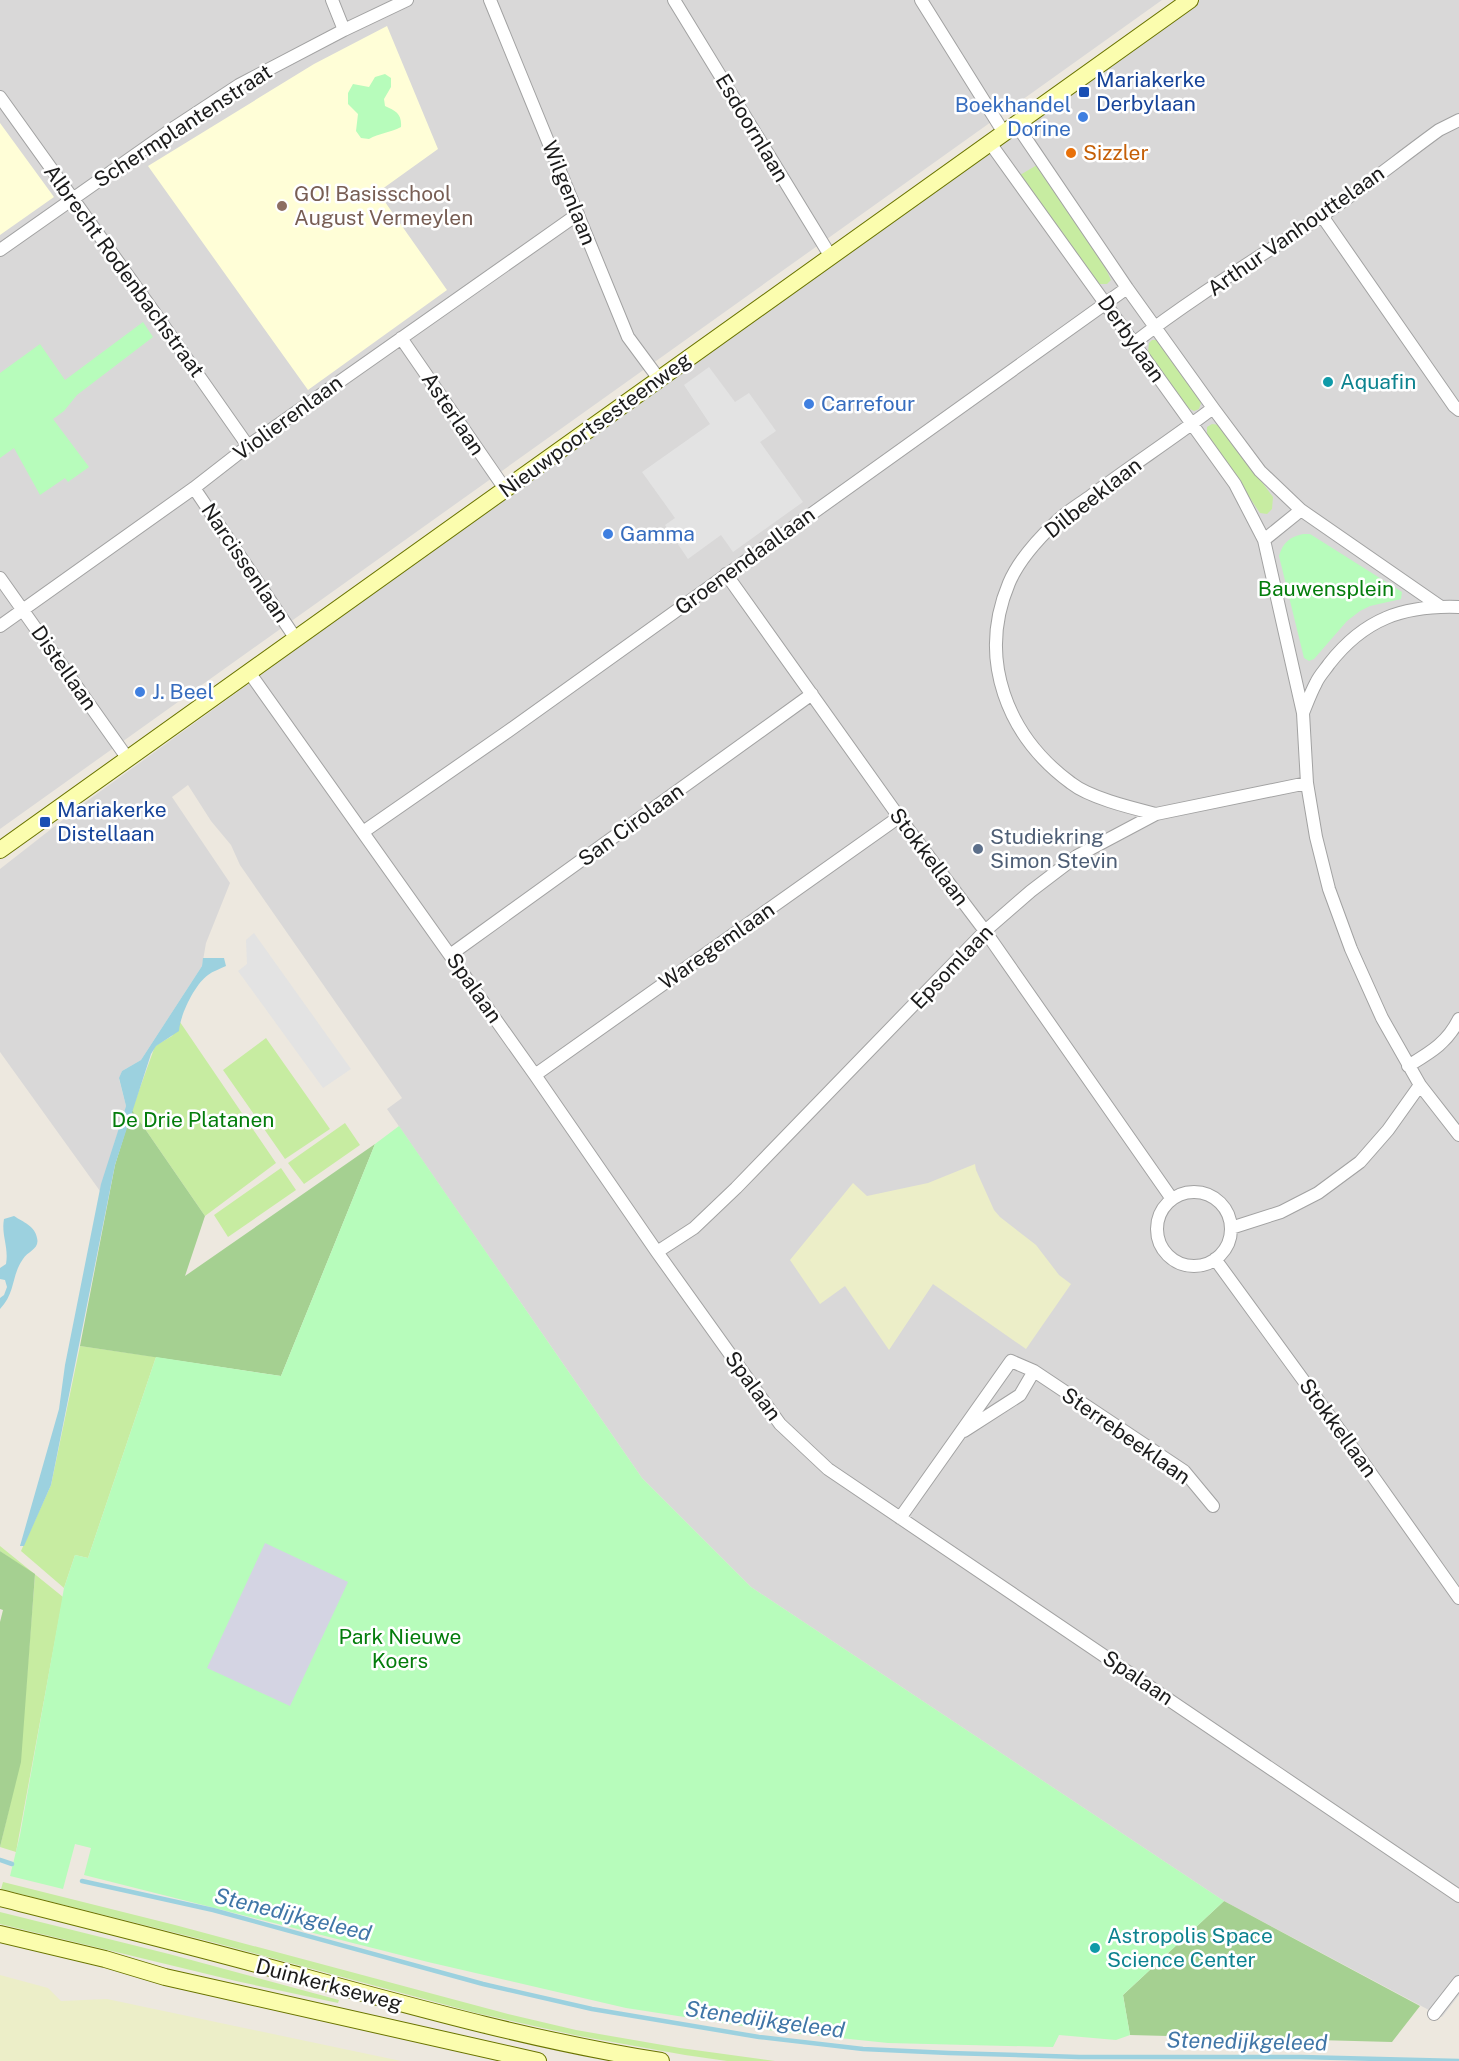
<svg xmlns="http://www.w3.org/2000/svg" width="1459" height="2061" font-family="'Public Sans',sans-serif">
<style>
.residential{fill:#d9d8d8}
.education{fill:#fffed7}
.farmland{fill:#eceec8}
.grass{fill:#c7eca1}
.forest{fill:#a5d091}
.park{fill:#b7fcbb}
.parking{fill:#e3e3e3}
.plaza{fill:#d4d4e3}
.water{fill:#9cd1df}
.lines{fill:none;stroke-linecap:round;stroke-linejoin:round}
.stream{stroke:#9cd1df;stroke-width:4.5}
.street-casing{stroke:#a2a2a2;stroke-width:14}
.secondary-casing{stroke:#6a7400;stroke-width:18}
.street{stroke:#fff;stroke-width:12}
.secondary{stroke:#fbfdae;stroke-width:16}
.transit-dot{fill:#1a4fb4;stroke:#fff;stroke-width:2}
.shop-dot{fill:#3f7fe0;stroke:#fff;stroke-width:2}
.food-dot{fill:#e8710a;stroke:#fff;stroke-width:2}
.education-dot{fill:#8d6e63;stroke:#fff;stroke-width:2}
.culture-dot{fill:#0f9aa8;stroke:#fff;stroke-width:2}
.service-dot{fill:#5c6f8a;stroke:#fff;stroke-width:2}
.labels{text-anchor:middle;stroke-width:5;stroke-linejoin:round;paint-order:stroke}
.transit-label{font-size:21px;fill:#164399;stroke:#fff;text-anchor:start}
.shop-label{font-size:21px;fill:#366cbe;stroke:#fff;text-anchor:start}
.street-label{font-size:21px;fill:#1b1b1b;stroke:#fff}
.food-label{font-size:21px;fill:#c56008;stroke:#fff;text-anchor:start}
.education-label{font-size:21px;fill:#785e54;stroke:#fff;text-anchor:start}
.culture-label{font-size:21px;fill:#0d838f;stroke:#fff;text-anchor:start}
.park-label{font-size:21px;fill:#047d0c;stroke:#fff}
.service-label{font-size:21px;fill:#4e5e75;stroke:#fff;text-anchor:start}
.water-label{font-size:22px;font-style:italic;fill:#4076a7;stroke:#fff}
</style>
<rect width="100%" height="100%" fill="#ede8df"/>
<path class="residential" d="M 0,0 L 1162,0 L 0,829 Z
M 1198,0 L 1459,0 L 1459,1995 L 1442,2017 L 1224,1901 L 751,1587 L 642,1478 L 387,1109 L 402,1098 L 240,865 L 231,845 L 211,821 L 188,785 L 172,797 L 230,883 L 206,943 L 202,966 L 141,1060 L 122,1071 L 119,1079 L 126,1106 L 100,1191 L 0,1052 L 0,869 L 87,801 L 856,244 Z"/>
<path class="education" d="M 387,26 L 438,149 L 378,192 L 447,290 L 308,390 L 148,166 L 314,64 Z
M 0,123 L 54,197 L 0,235 Z"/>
<path class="farmland" d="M 975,1164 L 976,1170 L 994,1210 L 1000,1217 L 1036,1245 L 1059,1275 L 1071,1284 L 1026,1349 L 933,1284 L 889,1350 L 845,1286 L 820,1304 L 790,1260 L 853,1183 L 867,1196 L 928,1183 Z
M 0,1975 L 48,1988 L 61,2001 L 107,1999 L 401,2061 L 0,2061 Z"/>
<path class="grass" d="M 1037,165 L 1097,250 L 1111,280 L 1107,284 L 1099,284 L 1020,175 Z
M 1152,340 L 1159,340 L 1202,400 L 1199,409 L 1194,411 L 1188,408 L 1148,352 L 1149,343 Z
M 1212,424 L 1220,425 L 1273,497 L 1272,509 L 1267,514 L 1260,513 L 1207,435 L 1207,427 Z
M 180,1022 L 276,1163 L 205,1216 L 132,1110 L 155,1046 L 172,1036 Z
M 266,1038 L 330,1129 L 285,1159 L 223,1070 Z
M 345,1123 L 360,1145 L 304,1184 L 288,1163 Z
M 281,1168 L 296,1190 L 228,1237 L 214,1215 Z
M 80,1346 L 156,1357 L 88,1558 L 75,1555 L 64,1588 L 21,1551 L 51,1485 Z
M 0,1546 L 63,1597 L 16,1852 L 0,1847 L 20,1762 L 35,1575 L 0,1551 Z
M 3,1882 L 175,1925 L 508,2014 L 576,2030 L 680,2048 L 775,2061 L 727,2061 L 685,2055 L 579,2036 L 476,2013 L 212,1942 L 1,1889 Z
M 0,1912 L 169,1954 L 339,2000 L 338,2003 L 236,1981 L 0,1924 Z"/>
<path class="forest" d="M 132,1110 L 205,1216 L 185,1276 L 375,1144 L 281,1376 L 80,1346 L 115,1165 Z
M 0,1551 L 35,1574 L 21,1762 L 0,1847 L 0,1622 L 3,1610 L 0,1609 Z
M 1224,1901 L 1420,2006 L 1392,2042 L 1130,2035 L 1123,1995 Z"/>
<path class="park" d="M 385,74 L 391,78 L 391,87 L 384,99 L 385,106 C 396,111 402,114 401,127 C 390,133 379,133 369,139 L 361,138 L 356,131 L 358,114 L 348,104 L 348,93 L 353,84 L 369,87 L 375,77 Z
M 143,322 L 153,337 L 77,395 L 64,411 L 53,419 L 89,467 L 68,482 L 65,478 L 40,495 L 14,448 L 0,458 L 0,373 L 40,344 L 65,380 Z
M 1303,534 L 1310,534 L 1402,592 L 1401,599 L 1370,606 L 1360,611 L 1347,621 L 1314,659 L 1309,661 L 1304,658 L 1279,556 C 1283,542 1290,537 1303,534 Z
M 399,1126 L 642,1478 L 751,1587 L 1224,1901 L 1123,1995 L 1130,2035 L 1116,2040 L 1059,2035 L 1053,2047 L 888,2043 L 782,2032 L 626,2008 L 428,1962 L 84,1875 L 91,1848 L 75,1844 L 63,1889 L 10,1876 L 20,1835 L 64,1588 L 75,1555 L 88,1558 L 156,1357 L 281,1376 L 375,1144 Z"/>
<path class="parking" d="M 709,367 L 735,402 L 749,393 L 776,431 L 760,442 L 803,502 L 733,552 L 721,535 L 688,559 L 665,525 L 675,518 L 642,472 L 710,424 L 684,385 Z
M 254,933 L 351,1069 L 323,1088 L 238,971 L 247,964 L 246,940 Z"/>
<path class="plaza" d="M 265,1543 L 348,1582 L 290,1706 L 207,1668 Z"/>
<path class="water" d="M 203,958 L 224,958 L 226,966 C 220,969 213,971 208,975 C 195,984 180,1015 179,1031 L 156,1046 L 151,1054 L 115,1165 L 51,1485 L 24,1546 L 20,1546 L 59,1409 L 65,1365 L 101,1184 L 126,1106 L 119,1078 L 122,1071 L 141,1060 L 202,966 Z
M 14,1216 C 23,1222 35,1226 37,1238 C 40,1249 28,1251 23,1259 C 11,1276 16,1292 0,1309 L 0,1298 L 4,1295 L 7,1287 L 5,1280 L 0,1279 L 0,1268 L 6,1264 C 9,1247 1,1235 4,1219 Z"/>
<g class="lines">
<path class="stream" d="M 0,1860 L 12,1864
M 82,1881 L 213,1910 L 483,1984 L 592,2009 L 759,2037 L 863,2049 L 949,2053 L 1079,2057 L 1301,2057 L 1459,2061"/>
<defs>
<path id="street" d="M 332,0 L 344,30
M 490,0 L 628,337 L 659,379
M 674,0 L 831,257
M 921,0 L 1004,133
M 0,97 L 159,319 L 248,446
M 1016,124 L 1127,288 L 1213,408 L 1260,471 L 1301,510
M 990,143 L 1235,484 L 1264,540
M 1322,216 L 1454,406 L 1459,410
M 0,250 L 175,127 L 239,85 L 344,30 L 407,0
M 401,338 L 505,489
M 1134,343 C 1193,297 1258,258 1320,217 C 1361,190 1399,159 1439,130 L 1459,120
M 194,488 L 296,639
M 726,574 L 899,817 L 985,931 L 1172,1199
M 0,578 L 128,759
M 1441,607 L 1301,510 L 1264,540 L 1303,713 L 1307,783 L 1316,837 L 1329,889 L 1351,949 L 1382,1018 L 1420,1085 L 1459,1135
M 0,626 L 194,488 L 248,446 L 578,214
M 249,672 L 535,1075 L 657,1252 L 780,1424 L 828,1469 L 1459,1896
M 1303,713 C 1307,703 1311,692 1316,683 C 1319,676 1325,670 1329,664 C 1364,619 1403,605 1459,607
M 1156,814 C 1132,808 1090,798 1071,783 C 1007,736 977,659 1009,583 C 1018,562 1038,539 1056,522 C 1066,512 1080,504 1092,495 C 1132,465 1174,438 1213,408
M 363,832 L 507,732 L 1127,288
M 450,955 L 812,694
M 1408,1066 C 1431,1052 1447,1043 1459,1019
M 535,1075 L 899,817
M1157 1229a37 37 0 1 1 74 0a37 37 0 1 1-74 0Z
M 1231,1228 L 1281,1212 L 1318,1193 L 1360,1162 L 1388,1130 L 1420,1085
M 657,1252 L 694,1228 L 736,1188 L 985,931 L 1031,891 L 1077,856 L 1156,814 L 1307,783
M 1215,1259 L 1360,1458 L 1459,1598
M 964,1431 L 1020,1395 L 1034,1371
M 900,1518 L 1011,1361 L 1034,1371 L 1184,1471 L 1213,1506
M 1434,2014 L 1459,1982"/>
<path id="secondary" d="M 0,850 L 1190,0
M 0,1898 C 95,1922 191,1946 286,1972 C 410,2006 534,2041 661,2061
M 0,1934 L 105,1959 L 165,1977 L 538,2061"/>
</defs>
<use href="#street" class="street-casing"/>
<use href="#secondary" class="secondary-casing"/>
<use href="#street" class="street"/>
<use href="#secondary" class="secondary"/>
</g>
<g class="transit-dot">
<rect x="1078" y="86" width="12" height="12" rx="3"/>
<rect x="39" y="816" width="12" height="12" rx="3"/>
</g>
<g class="shop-dot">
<circle cx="1083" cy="117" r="6"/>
<circle cx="809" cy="404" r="6"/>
<circle cx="608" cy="534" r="6"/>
<circle cx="140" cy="692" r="6"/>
</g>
<circle class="food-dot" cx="1071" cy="153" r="6"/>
<circle class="education-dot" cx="282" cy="206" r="6"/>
<g class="culture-dot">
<circle cx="1328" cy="382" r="6"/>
<circle cx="1095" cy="1948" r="6"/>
</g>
<circle class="service-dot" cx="978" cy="849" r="6"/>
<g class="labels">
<g class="transit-label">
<text x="1096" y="87">Mariakerke<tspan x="1096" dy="24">Derbylaan</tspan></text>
<text x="57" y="817">Mariakerke<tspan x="57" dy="24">Distellaan</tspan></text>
</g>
<g class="shop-label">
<text x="1071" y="112" text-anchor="end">Boekhandel<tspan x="1071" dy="24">Dorine</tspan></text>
<text x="821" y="411">Carrefour</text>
<text x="620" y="541">Gamma</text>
<text x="152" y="699">J. Beel</text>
</g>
<g class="street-label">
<text transform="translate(183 126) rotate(-33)" y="7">Schermplantenstraat</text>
<text transform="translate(752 128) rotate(59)" y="7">Esdoornlaan</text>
<text transform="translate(569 193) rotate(68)" y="7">Wilgenlaan</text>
<text transform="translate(1296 231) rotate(-35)" y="7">Arthur Vanhouttelaan</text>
<text transform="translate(124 271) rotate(54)" y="7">Albrecht Rodenbachstraat</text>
<text transform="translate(1131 339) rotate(55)" y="7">Derbylaan</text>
<text transform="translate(453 414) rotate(56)" y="7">Asterlaan</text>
<text transform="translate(288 418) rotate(-36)" y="7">Violierenlaan</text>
<text transform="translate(595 425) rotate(-36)" y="7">Nieuwpoortsesteenweg</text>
<text transform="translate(1093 498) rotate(-38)" y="7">Dilbeeklaan</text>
<text transform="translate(745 561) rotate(-36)" y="7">Groenendaallaan</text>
<text transform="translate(245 563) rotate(56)" y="7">Narcissenlaan</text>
<text transform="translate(64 668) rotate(55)" y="7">Distellaan</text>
<text transform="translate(631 825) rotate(-36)" y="7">San Cirolaan</text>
<text transform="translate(929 857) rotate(53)" y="7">Stokkellaan</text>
<text transform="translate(717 946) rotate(-35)" y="7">Waregemlaan</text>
<text transform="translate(952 967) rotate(-46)" y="7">Epsomlaan</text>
<text transform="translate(474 988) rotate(55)" y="7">Spalaan</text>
<text transform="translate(753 1386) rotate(54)" y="7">Spalaan</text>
<text transform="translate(1338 1428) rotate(54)" y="7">Stokkellaan</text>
<text transform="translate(1126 1436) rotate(35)" y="7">Sterrebeeklaan</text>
<text transform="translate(1138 1678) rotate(34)" y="7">Spalaan</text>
<text transform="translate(329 1985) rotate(15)" y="7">Duinkerkseweg</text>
</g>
<g class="food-label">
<text x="1083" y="160">Sizzler</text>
</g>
<g class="education-label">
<text x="294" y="201">GO! Basisschool<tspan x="294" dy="24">August Vermeylen</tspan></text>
</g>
<g class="culture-label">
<text x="1340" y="389">Aquafin</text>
<text x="1107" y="1943">Astropolis Space<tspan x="1107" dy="24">Science Center</tspan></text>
</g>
<g class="park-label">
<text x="1326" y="596">Bauwensplein</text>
<text x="193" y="1127">De Drie Platanen</text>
<text x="400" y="1644">Park Nieuwe<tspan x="400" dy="24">Koers</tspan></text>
</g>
<g class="service-label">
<text x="990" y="844">Studiekring<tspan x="990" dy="24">Simon Stevin</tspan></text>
</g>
<g class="water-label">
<text transform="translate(293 1914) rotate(14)" y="8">Stenedijkgeleed</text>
<text transform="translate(765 2019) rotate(8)" y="8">Stenedijkgeleed</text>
<text transform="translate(1247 2041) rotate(1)" y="8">Stenedijkgeleed</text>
</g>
</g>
</svg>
